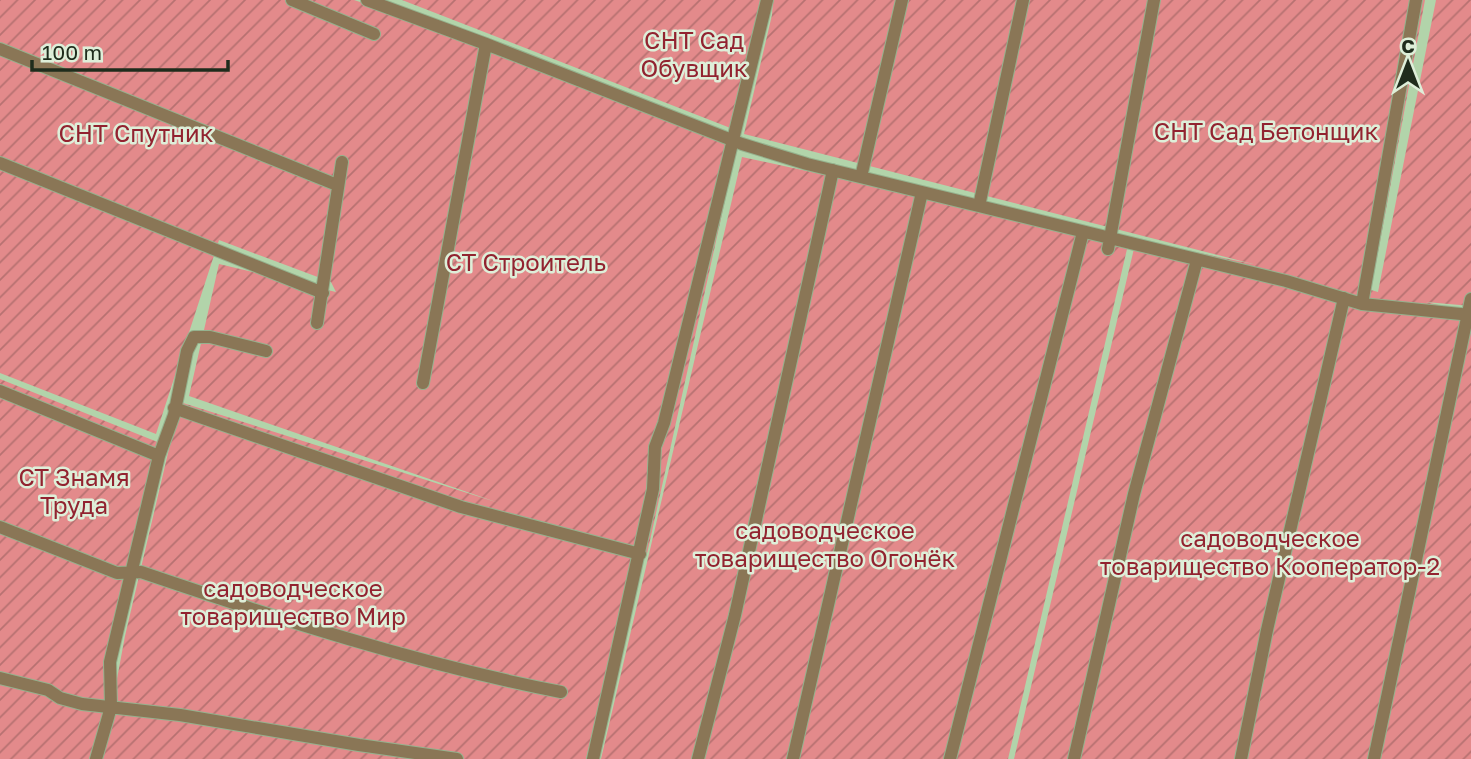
<svg xmlns="http://www.w3.org/2000/svg" width="1471" height="759" font-family="'Golos Text',sans-serif">
<style>
.garden{fill:url(#garden-furrows)}
.lines{fill:none;stroke-linecap:round;stroke-linejoin:round}
.minor-casing{stroke:#95b28e;stroke-width:14}
.minor{stroke:#8a7656;stroke-width:12}
.labels{text-anchor:middle;stroke-width:5;stroke-linejoin:round;paint-order:stroke}
.park-label{font-size:24px;fill:#922330;stroke:#deefd9}
</style>
<defs>
<pattern id="garden-furrows" width="10" height="10" patternUnits="userSpaceOnUse" patternTransform="scale(1.75)"><rect width="10" height="10" fill="#e38a8b"/><path d="M-1 1l2-2M0 10L10 0M9 11l2-2" fill="none" stroke="#b77171"/></pattern>
</defs>
<rect width="100%" height="100%" fill="#b2d4aa"/>
<path class="garden" d="M 0,0 L 354,0 L 391,12 L 737,146 L 647,554 L 636,551 L 586,759 L 102,759 L 125,636 L 180,402 L 499,503 L 189,396 L 219,264 L 336,292 L 331,282 L 219,240 L 156,434 L 0,373 Z
M 402,0 L 763,0 L 733,129 Z
M 773,0 L 1425,0 L 1371,290 L 1378,292 L 1436,0 L 1471,0 L 1471,306 L 1426,302 L 1471,313 L 1471,759 L 1014,759 L 1136,240 L 1253,264 L 744,134 L 772,15 Z
M 742,157 L 1073,229 L 1072,235 L 1127,249 L 1008,759 L 601,759 Z
M 0,379 L 160,443 L 106,710 L 0,674 Z
M 0,677 L 105,712 L 92,759 L 0,759 Z"/>
<g class="lines">
<defs>
<path id="minor" d="M 292,0 L 374,34
M 367,0 L 486,44 L 742,144 L 807,164 L 1286,281 L 1362,304 L 1471,315
M 0,49 L 337,185
M 0,163 L 323,293
M 861,177 L 902,0
M 979,206 L 1023,0
M 1108,249 L 1154,0
M 1362,304 L 1416,0
M 317,323 L 342,162
M 423,383 L 486,44
M 0,391 L 159,456
M 174,408 L 461,507 L 640,554
M 0,527 L 117,573 L 141,572 C 279,619 418,664 561,692
M 0,678 L 48,690 L 60,698 L 82,704 L 180,715 L 359,745 L 457,759
M 96,759 L 111,707 L 110,662 L 159,456 L 174,415 L 187,351 L 194,337 L 210,337 L 266,351
M 593,759 L 653,489 L 655,447 L 664,423 L 767,0
M 698,759 L 735,615 L 833,170
M 793,759 L 922,192
M 950,759 L 1083,232
M 1074,759 L 1134,494 L 1197,260
M 1241,759 L 1267,630 L 1344,298
M 1374,759 L 1471,299"/>
</defs>
<use href="#minor" class="minor-casing"/>
<use href="#minor" class="minor"/>
</g>
<g class="labels">
<g class="park-label">
<text x="694" y="49">СНТ Сад<tspan x="694" dy="28">Обувщик</tspan></text>
<text x="1266" y="140">СНТ Сад Бетонщик</text>
<text x="136" y="142">СНТ Спутник</text>
<text x="526" y="271">СТ Строитель</text>
<text x="74" y="486">СТ Знамя<tspan x="74" dy="28">Труда</tspan></text>
<text x="825" y="539">садоводческое<tspan x="825" dy="28">товарищество Огонёк</tspan></text>
<text x="1270" y="547">садоводческое<tspan x="1270" dy="28">товарищество Кооператор-2</tspan></text>
<text x="293" y="597">садоводческое<tspan x="293" dy="28">товарищество Мир</tspan></text>
</g>
</g>
<g transform="translate(1408 63)" stroke="#deefd9" stroke-width="5" paint-order="stroke">
<path d="M0-5L12 26L0 18L-12 26Z" fill="#1f2c1c"/>
<text y="-10" font-size="19" font-weight="bold" text-anchor="middle" fill="#1f2c1c">С</text>
</g>
<path d="M32 60v10h196v-10" fill="none" stroke="#1f2c1c" stroke-width="3.5"/>
<text x="42" y="60" font-size="21" fill="#1f2c1c" stroke="#deefd9" stroke-width="5" paint-order="stroke">100 m</text>
</svg>
